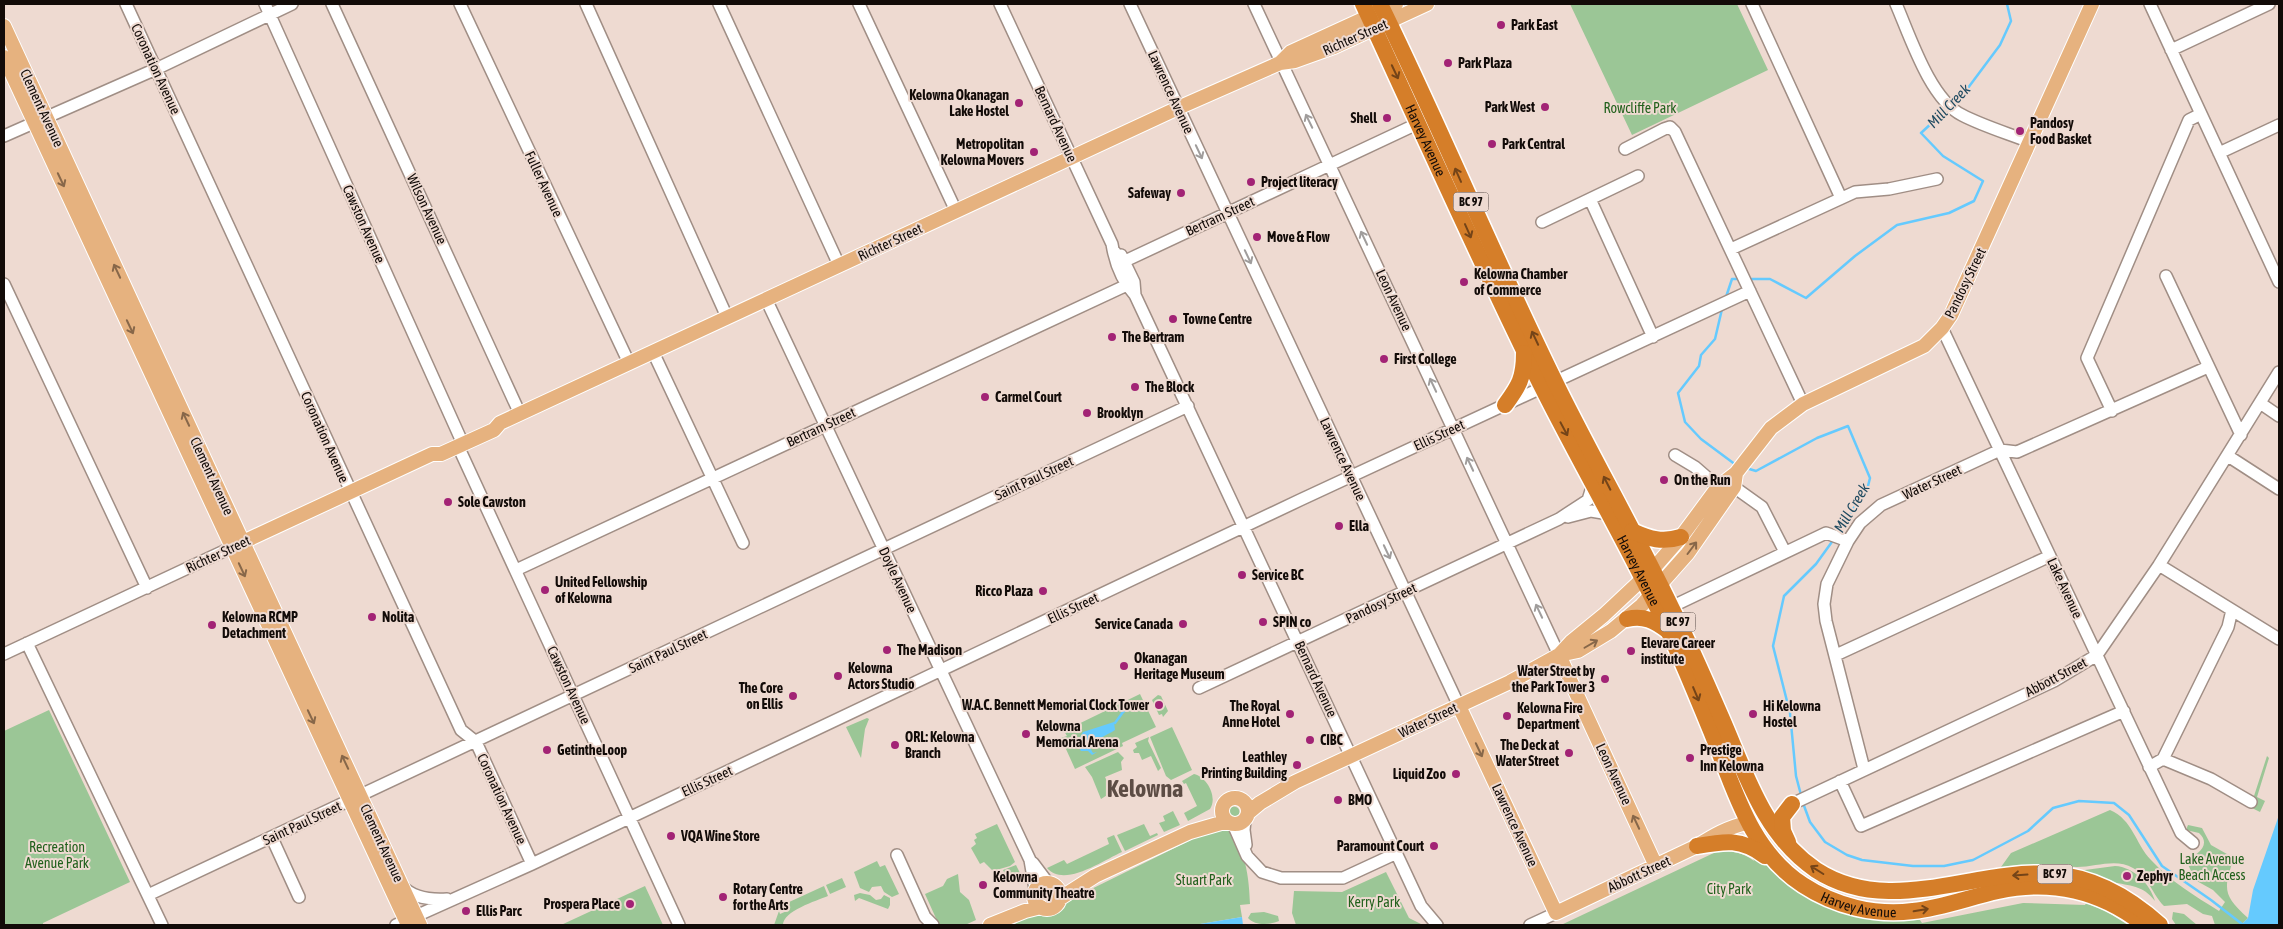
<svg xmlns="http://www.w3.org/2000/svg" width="2283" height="929" font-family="'Asap Condensed',sans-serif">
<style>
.green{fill:#9bc696}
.water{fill:#65cafe}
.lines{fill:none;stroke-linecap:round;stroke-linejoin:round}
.stream{stroke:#65cafe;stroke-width:2.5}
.minor-casing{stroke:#a08e85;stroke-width:14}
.major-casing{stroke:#fff;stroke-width:16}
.highway-casing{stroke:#fff;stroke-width:19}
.minor{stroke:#fff;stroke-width:11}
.major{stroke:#e6b27f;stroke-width:14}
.highway{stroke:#d57e29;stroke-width:16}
.oneway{stroke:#744418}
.oneway2{stroke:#a09d9c}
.oneway3{stroke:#876749}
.poi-dot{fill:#a22375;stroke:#eedad1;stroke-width:2}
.labels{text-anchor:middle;stroke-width:4;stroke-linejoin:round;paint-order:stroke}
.shield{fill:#eedad1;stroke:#544944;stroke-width:1}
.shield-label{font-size:12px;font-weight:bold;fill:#120b08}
.poi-label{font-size:14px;font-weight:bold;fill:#120b08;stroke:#eedad1;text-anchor:start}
.street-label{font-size:14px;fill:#120b08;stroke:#eedad1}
.park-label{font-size:14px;fill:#22611d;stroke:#eedad1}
.water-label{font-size:15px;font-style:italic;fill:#1f4a60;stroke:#eedad1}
.town-label{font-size:24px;font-weight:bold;fill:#5c4c44;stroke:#eedad1}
</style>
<rect width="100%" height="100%" fill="#eedad1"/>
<path class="green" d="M 1570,4 L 1737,4 L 1768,70 L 1632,135 Z
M 1140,694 L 1156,727 L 1122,743 L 1123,746 L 1075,769 L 1061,738 L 1067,736 L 1064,731 Z
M 1158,695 L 1161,696 L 1168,711 L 1163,717 L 1162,714 L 1159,715 L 1152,700 Z
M 49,710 L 130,882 L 43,923 L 43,925 L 4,925 L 4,731 Z
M 867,718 L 869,719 L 865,729 L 861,758 L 846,727 Z
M 1172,727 L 1192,770 L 1171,780 L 1166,776 L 1150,737 Z
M 1149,737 L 1148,741 L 1161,768 L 1158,771 L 1151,756 L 1142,760 L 1139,753 L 1134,753 L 1133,750 L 1137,747 L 1135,743 Z
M 1118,752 L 1124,758 L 1121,762 L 1122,770 L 1105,777 L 1112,792 L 1101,799 L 1092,777 L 1085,767 Z
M 2267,756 L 2269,758 L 2257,797 L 2265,801 L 2260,812 L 2248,806 L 2254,796 Z
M 1194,774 C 1207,777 1218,797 1210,809 L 1188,821 L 1184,813 L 1197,806 L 1186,783 L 1184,784 L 1182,781 Z
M1228.5 812a5.5 5.5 0 1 1 11 0a5.5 5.5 0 1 1-11 0Z
M 2110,810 C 2133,820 2135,843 2151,860 C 2170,881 2195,896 2219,911 L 2225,902 L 2213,890 L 2195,880 L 2186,860 C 2197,855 2212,845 2199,833 L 2186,830 L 2188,825 L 2202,828 L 2211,845 L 2234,858 C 2223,889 2223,896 2248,918 L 2241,925 L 2215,925 L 2212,916 L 2203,914 L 2187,904 L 2164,906 C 2152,894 2149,877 2133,868 C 2116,858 2096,867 2077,867 C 2051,866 2027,863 2001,867 L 2011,853 Z
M 1173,811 L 1180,825 L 1164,832 L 1159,823 L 1165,821 L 1163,816 Z
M 997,824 L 1015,862 L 1010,866 L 993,871 L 984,862 L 980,864 L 971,848 L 976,844 L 974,840 L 977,838 L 975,834 Z
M 1144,824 L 1150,836 L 1157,833 L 1158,835 L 1125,851 L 1117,835 Z
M 1227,828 C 1246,849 1249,877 1250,904 L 1240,905 L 1242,917 L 1194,925 L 1013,925 C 1020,921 1030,914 1038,913 C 1053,911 1055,917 1065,902 L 1201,835 Z
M 1114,835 L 1122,852 C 1102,861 1064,888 1047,868 L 1064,860 L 1067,864 L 1109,844 L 1107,838 Z
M 1718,851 C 1732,851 1743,852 1754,861 L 1753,859 L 1759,858 C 1775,872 1791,889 1810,899 C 1840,915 1887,920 1920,920 L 1922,923 L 2023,903 L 2085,905 L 2086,903 L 2106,911 L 2128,925 L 1561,925 Z
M 877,861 L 880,867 L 885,865 L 899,894 L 892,897 L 884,892 L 881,886 L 872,887 L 869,892 L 860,888 L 854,872 Z
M 1016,865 L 1021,875 L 1008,880 L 1003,870 Z
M 2115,866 C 2134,867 2150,884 2155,901 C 2143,885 2130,886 2112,882 C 2102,879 2092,876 2082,873 L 2085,870 Z
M 1386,872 L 1409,918 L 1423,925 L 1296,925 L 1292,913 L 1294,891 L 1342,892 Z
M 958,874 L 960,892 L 969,900 L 976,920 L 965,925 L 939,925 L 925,894 L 943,886 L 947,879 Z
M 842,878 L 846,887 L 830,894 L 826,885 Z
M 645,886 L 663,925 L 561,925 Z
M 824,886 L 828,896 C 816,901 783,911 783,925 L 774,925 L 779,911 L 780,914 L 789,910 L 787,903 Z
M 860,893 L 870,895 L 876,900 L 881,899 L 884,895 L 890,898 L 890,905 L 888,909 L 859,898 L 855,901 L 854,895 Z
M 1264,912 L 1278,916 L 1279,921 C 1270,925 1255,926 1248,918 L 1251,913 Z
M 2173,912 L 2184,914 L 2197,925 L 2176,925 L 2172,919 Z"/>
<path class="water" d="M 1114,722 L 1115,730 C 1106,736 1094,739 1090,748 L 1093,753 L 1097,752 L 1092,755 L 1088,751 L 1081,751 L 1076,744 L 1083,732 Z
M 2279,815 L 2279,925 L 2241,925 L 2248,918 L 2253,890 Z
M 1242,917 L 1243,925 L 1194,925 Z"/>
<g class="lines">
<path class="stream" d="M 1952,105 L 1959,100 L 2000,45 L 2011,21 L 2007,4
M 1749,279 L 1770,279 L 1806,298 L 1855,256 L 1897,225 L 1949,213 L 1974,201 L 1983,181 L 1943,156 L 1921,133 L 1948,108
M 1726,297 L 1732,279 L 1741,279
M 1722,309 L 1715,339 L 1701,355 L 1699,366 L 1678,393 L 1685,422 L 1701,439 L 1736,465
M 1746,468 L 1756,471 L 1817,438 L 1848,426 L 1870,478 L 1868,486 L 1837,534
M 1115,723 L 1123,712 L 1130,708
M 1801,795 L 1796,776 L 1790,713 L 1773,646 L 1784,596 L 1816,564 L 1834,539
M 1803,803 L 1810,822 L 1825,842 L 1847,855 L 1862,860 L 1913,866 L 1944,866 L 1973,860 L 2028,831 L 2053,808 L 2079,801 L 2114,803 L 2129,815 L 2162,866 L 2211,900 L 2242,924"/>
<defs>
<path id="minor" d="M 126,4 L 461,730 L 476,742 L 532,864
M 265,4 L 463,444
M 332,4 L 520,414
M 460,4 L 629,363
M 586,4 L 727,317
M 719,4 L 839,265
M 859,4 L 956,211
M 1000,4 L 1112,244 C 1115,263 1122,281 1135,295 L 1421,906 L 1437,925
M 1130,4 L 1459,706
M 1254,4 L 1559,655
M 1752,4 L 1841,198
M 1896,4 C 1910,36 1930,99 1962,115 C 1983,126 2007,133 2030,142
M 2150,4 L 2279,282
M 2171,50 L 2269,4
M 4,136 L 156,69 L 292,4
M 1625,149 L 1664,129 L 1670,127 L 1675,132 L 1803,404
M 2219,153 L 2279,125
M 1590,199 L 1653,337
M 1542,222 L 1638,176
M 1731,249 L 1855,192 L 1889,189 L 1937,179
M 1115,252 L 1119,261 L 1125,261 L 1419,123
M 1121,255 L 1134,282 L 1135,295
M 2166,276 L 2241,435
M 4,284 L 147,588
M 766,299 L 1030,860 L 1035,889
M 1942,328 L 2181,833 L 2193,843
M 653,352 L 743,543
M 2260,403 L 2279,416
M 2112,411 L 2087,358 L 2189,120 L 2201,114
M 458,446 L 679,925
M 1675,455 L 1695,467 L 1718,487
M 2228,456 L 2279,489
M 1734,487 L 1762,507 L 1785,552
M 1568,517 L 1591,511 L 1609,514
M 2159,565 L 2279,639
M 516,570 L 1127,285
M 1671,607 L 1826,533 L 1848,541
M 27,643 L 162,925
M 4,654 L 239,544
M 1836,655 L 2050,556
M 1199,688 L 1559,519 L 1588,500 L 1593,484
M 2163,759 L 2211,779 L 2251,802
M 2149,767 L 2163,759 L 2228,627 L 2232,610
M 1864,769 L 1826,621 L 1824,604 L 1827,584 L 1848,541 L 1860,523 L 1881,505 L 2000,450 L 2017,452 L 2208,367
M 1840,781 L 1861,826 L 2124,711
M 1792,804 L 2054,681 L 2097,655 L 2159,565 L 2279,372
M 1245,820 L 1244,830 L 1246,845
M 1233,824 L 1247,856 L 1262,872 L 1281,878 L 1343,878 L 1397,853
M 272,838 L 299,897
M 897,855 L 925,917 L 933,925
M 1033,863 L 1048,883
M 402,886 C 413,898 431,900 447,899
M 148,895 L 1188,406
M 396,925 L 532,864 L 1300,500 L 1750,291
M 1530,925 L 1556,913"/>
<path id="major" d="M 4,26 L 420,925
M 4,57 L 408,925
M 1281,62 L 1291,52 L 1396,4
M 243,542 L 432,454 L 441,454 L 494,430 L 500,423 L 1178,108 L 1280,63 L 1295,61 L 1334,47 L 1427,4
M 1559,655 L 1571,642 L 1604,615 L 1653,569 L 1681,537 L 1718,487 L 1736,473 L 1771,428 L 1803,404 L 1924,346 L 1942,328 L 1951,315 L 2092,4
M 1559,655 L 1570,679
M 1571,682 L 1656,866
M 1459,706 L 1556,913 L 1697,846 C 1713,836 1728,827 1747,823
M1222 811a13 13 0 1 1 26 0a13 13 0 1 1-26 0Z
M 1248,813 L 1260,803 L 1295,782 L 1510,682 L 1559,655 L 1578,651 L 1611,631 L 1642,605 L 1688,553 L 1734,487 L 1736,473
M1034 896a13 13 0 1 1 26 0a13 13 0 1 1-26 0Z
M 1059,899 L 1095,876 L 1190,832 L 1221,823 L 1229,823
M 990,925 L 1025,911 L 1041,907"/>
<g id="highway">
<path id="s1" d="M 1363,4 C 1420,127 1475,251 1535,373 C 1572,448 1614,520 1651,595 C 1674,639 1692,685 1711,731 C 1734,787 1749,850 1803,885 C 1835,906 1875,916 1913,911 C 1942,908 1970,897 1998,891 C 2051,879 2102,891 2144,925"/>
<path d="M 1380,4 C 1443,133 1497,265 1561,394 C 1597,466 1637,536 1672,609 C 1690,645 1706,682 1722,719 C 1746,774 1764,835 1816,870 C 1890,918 1973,868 2053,874 C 2094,877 2130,898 2160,925"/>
<path d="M 1505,405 C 1519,386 1524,378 1524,353"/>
<path d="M 1632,531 C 1650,539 1662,543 1681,537"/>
<path d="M 1627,619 C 1644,615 1655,621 1668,631"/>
<path d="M 1788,842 L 1783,831 L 1782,817 L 1792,804"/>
<path d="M 1697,846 C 1725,841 1741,838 1765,856"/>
</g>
</defs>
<use href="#minor" class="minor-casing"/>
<use href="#major" class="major-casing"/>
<use href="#highway" class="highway-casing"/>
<use href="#minor" class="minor"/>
<use href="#major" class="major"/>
<use href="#highway" class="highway"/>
</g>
<defs><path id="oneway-shaft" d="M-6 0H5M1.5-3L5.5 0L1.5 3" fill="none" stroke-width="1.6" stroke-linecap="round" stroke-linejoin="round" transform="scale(1.25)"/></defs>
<g class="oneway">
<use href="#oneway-shaft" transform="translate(1395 72) rotate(65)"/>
<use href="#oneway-shaft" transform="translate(1458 175) rotate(-114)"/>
<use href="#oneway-shaft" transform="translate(1468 231) rotate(66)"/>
<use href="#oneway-shaft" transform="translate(1535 338) rotate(-115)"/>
<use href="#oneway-shaft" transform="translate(1564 429) rotate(62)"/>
<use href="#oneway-shaft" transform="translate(1607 483) rotate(-117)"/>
<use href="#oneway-shaft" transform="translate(1696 694) rotate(67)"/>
<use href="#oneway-shaft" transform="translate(1817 870) rotate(-148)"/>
<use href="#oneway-shaft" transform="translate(2020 875) rotate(176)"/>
<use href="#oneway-shaft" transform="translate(1921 910) rotate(-10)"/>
</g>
<g class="oneway2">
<use href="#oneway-shaft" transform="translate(1309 121) rotate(-116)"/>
<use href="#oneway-shaft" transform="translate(1199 152) rotate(65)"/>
<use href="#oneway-shaft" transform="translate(1364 238) rotate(-115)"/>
<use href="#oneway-shaft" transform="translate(1248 257) rotate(65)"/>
<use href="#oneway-shaft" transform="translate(1433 385) rotate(-115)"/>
<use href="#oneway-shaft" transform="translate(1470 464) rotate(-115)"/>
<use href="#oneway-shaft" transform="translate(1387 552) rotate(65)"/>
<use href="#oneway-shaft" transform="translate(1539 611) rotate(-115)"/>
</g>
<g class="oneway3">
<use href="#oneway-shaft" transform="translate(61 180) rotate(65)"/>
<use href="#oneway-shaft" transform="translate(117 271) rotate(-115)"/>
<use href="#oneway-shaft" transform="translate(130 327) rotate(65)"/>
<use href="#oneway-shaft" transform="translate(186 419) rotate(-115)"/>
<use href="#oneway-shaft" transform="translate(1692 548) rotate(-53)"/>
<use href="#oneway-shaft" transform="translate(242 570) rotate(65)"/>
<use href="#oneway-shaft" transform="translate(1591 644) rotate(-30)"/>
<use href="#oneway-shaft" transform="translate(311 717) rotate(65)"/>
<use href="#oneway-shaft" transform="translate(1479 750) rotate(65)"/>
<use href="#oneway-shaft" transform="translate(345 762) rotate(-115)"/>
<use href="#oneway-shaft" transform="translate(1636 822) rotate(-115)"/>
</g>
<g class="poi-dot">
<circle cx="1501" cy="25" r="5"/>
<circle cx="1448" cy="63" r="5"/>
<circle cx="1019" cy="103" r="5"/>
<circle cx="1545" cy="107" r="5"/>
<circle cx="1387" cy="118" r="5"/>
<circle cx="2020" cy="131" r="5"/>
<circle cx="1492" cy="144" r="5"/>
<circle cx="1034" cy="152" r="5"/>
<circle cx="1251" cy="182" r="5"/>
<circle cx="1181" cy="193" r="5"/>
<circle cx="1257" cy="237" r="5"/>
<circle cx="1464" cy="282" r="5"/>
<circle cx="1173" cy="319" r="5"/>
<circle cx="1112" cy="337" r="5"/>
<circle cx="1384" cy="359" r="5"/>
<circle cx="1135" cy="387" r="5"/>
<circle cx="985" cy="397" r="5"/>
<circle cx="1087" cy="413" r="5"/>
<circle cx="1664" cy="480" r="5"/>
<circle cx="448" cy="502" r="5"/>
<circle cx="1339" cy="526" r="5"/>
<circle cx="1242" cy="575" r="5"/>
<circle cx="545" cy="590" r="5"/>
<circle cx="1043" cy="591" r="5"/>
<circle cx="372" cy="617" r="5"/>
<circle cx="1263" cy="622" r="5"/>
<circle cx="1183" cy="624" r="5"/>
<circle cx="212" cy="625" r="5"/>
<circle cx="887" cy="650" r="5"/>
<circle cx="1631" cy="651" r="5"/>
<circle cx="1124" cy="666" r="5"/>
<circle cx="838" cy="676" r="5"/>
<circle cx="1605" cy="679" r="5"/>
<circle cx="793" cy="696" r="5"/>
<circle cx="1159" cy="705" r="5"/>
<circle cx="1290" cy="714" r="5"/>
<circle cx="1753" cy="714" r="5"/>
<circle cx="1507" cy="716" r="5"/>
<circle cx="1026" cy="734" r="5"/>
<circle cx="1310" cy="740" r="5"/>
<circle cx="895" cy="745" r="5"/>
<circle cx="547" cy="750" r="5"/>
<circle cx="1569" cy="753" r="5"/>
<circle cx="1690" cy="758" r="5"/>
<circle cx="1297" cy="765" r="5"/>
<circle cx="1456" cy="774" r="5"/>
<circle cx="1338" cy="800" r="5"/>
<circle cx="671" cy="836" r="5"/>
<circle cx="1434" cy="846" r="5"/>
<circle cx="2127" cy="876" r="5"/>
<circle cx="983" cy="885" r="5"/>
<circle cx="723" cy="897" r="5"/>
<circle cx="630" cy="904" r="5"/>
<circle cx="466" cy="911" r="5"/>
</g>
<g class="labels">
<g class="shield">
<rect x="1453.5" y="192.5" width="35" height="19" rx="4"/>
<rect x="1660.5" y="612.5" width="35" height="19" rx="4"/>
<rect x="2037.5" y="864.5" width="35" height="19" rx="4"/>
</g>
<g class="shield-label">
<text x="1471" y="206">BC 97</text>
<text x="1678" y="626">BC 97</text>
<text x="2055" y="878">BC 97</text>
</g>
<g class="poi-label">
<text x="1511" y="30">Park East</text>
<text x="1458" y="68">Park Plaza</text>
<text x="1009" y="100" text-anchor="end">Kelowna Okanagan<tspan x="1009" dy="16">Lake Hostel</tspan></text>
<text x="1535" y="112" text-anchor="end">Park West</text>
<text x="1377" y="123" text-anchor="end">Shell</text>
<text x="2030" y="128">Pandosy<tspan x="2030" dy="16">Food Basket</tspan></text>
<text x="1024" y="149" text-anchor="end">Metropolitan<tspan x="1024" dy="16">Kelowna Movers</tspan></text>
<text x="1502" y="149">Park Central</text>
<text x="1261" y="187">Project literacy</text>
<text x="1171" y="198" text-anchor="end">Safeway</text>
<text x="1267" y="242">Move &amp; Flow</text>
<text x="1474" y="279">Kelowna Chamber<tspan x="1474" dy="16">of Commerce</tspan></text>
<text x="1183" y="324">Towne Centre</text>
<text x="1122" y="342">The Bertram</text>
<text x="1394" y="364">First College</text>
<text x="1145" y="392">The Block</text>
<text x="995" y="402">Carmel Court</text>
<text x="1097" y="418">Brooklyn</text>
<text x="1674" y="485">On the Run</text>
<text x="458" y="507">Sole Cawston</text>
<text x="1349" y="531">Ella</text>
<text x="1252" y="580">Service BC</text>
<text x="555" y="587">United Fellowship<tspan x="555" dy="16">of Kelowna</tspan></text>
<text x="1033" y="596" text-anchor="end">Ricco Plaza</text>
<text x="222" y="622">Kelowna RCMP<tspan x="222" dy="16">Detachment</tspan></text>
<text x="382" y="622">Nolita</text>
<text x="1273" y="627">SPIN co</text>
<text x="1173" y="629" text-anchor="end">Service Canada</text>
<text x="1641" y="648">Elevare Career<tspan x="1641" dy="16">institute</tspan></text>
<text x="897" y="655">The Madison</text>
<text x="1134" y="663">Okanagan<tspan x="1134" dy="16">Heritage Museum</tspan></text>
<text x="848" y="673">Kelowna<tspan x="848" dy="16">Actors Studio</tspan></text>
<text x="1595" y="676" text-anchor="end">Water Street by<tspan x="1595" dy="16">the Park Tower 3</tspan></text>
<text x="783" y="693" text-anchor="end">The Core<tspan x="783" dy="16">on Ellis</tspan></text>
<text x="1149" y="710" text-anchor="end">W.A.C. Bennett Memorial Clock Tower</text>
<text x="1280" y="711" text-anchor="end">The Royal<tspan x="1280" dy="16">Anne Hotel</tspan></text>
<text x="1763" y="711">Hi Kelowna<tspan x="1763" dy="16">Hostel</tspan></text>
<text x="1517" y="713">Kelowna Fire<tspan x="1517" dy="16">Department</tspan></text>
<text x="1036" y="731">Kelowna<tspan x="1036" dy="16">Memorial Arena</tspan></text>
<text x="905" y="742">ORL: Kelowna<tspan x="905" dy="16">Branch</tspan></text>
<text x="1320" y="745">CIBC</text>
<text x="1559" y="750" text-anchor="end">The Deck at<tspan x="1559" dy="16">Water Street</tspan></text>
<text x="557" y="755">GetintheLoop</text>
<text x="1700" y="755">Prestige<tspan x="1700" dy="16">Inn Kelowna</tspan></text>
<text x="1287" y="762" text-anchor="end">Leathley<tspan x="1287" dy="16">Printing Building</tspan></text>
<text x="1446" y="779" text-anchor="end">Liquid Zoo</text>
<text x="1348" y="805">BMO</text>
<text x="681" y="841">VQA Wine Store</text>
<text x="1424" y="851" text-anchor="end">Paramount Court</text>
<text x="2137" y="881">Zephyr</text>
<text x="993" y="882">Kelowna<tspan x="993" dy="16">Community Theatre</tspan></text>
<text x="733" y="894">Rotary Centre<tspan x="733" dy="16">for the Arts</tspan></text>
<text x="620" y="909" text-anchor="end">Prospera Place</text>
<text x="476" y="916">Ellis Parc</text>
</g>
<g class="street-label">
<text transform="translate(1355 37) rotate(-24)" y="5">Richter Street</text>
<text transform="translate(156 69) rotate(65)" y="5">Coronation Avenue</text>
<text transform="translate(1171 92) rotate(65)" y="5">Lawrence Avenue</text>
<text transform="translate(42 108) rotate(65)" y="5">Clement Avenue</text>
<text transform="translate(1056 124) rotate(65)" y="5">Bernard Avenue</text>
<text dy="5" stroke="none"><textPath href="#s1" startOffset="150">Harvey Avenue</textPath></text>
<text transform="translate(544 184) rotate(65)" y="5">Fuller Avenue</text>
<text transform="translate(427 209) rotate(65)" y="5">Wilson Avenue</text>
<text transform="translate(1220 216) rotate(-25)" y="5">Bertram Street</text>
<text transform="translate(364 224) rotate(66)" y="5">Cawston Avenue</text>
<text transform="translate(890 242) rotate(-25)" y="5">Richter Street</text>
<text transform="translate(1965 283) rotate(-64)" y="5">Pandosy Street</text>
<text transform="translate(1394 300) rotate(65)" y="5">Leon Avenue</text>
<text transform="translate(821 427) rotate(-25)" y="5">Bertram Street</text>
<text transform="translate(1439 435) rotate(-25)" y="5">Ellis Street</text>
<text transform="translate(325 437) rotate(66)" y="5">Coronation Avenue</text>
<text transform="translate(1343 459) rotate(65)" y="5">Lawrence Avenue</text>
<text transform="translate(212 476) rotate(65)" y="5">Clement Avenue</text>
<text transform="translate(1034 478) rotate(-25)" y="5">Saint Paul Street</text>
<text transform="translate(1932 482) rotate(-25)" y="5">Water Street</text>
<text transform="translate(218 554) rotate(-25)" y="5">Richter Street</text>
<text dy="5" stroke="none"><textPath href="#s1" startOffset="630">Harvey Avenue</textPath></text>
<text transform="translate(898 580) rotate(65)" y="5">Doyle Avenue</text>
<text transform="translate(2065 588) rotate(65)" y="5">Lake Avenue</text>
<text transform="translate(1381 603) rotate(-25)" y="5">Pandosy Street</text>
<text transform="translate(1073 608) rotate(-25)" y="5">Ellis Street</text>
<text transform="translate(668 651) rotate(-25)" y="5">Saint Paul Street</text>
<text transform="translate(2056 677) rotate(-28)" y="5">Abbott Street</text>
<text transform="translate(1316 679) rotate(65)" y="5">Bernard Avenue</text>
<text transform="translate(569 685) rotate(65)" y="5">Cawston Avenue</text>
<text transform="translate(1428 720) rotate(-25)" y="5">Water Street</text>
<text transform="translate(1614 774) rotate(65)" y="5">Leon Avenue</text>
<text transform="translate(707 781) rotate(-25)" y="5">Ellis Street</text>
<text transform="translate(502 799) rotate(65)" y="5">Coronation Avenue</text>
<text transform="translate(302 823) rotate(-25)" y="5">Saint Paul Street</text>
<text transform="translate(1515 825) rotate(65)" y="5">Lawrence Avenue</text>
<text transform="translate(382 843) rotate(65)" y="5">Clement Avenue</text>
<text transform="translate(1639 874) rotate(-25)" y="5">Abbott Street</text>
<text dy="5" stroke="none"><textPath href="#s1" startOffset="1049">Harvey Avenue</textPath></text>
</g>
<g class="park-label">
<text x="1640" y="113">Rowcliffe Park</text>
<text x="57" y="852">Recreation<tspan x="57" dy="16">Avenue Park</tspan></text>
<text x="2212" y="864">Lake Avenue<tspan x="2212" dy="16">Beach Access</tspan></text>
<text x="1204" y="885">Stuart Park</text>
<text x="1729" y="894">City Park</text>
<text x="1374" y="907">Kerry Park</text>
</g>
<g class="water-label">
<text transform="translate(1949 106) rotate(-46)" y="5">Mill Creek</text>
<text transform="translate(1852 508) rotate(-59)" y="5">Mill Creek</text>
</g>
<g class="town-label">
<text x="1145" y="797">Kelowna</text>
</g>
</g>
<rect width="2283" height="929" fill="none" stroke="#120b08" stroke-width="10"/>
</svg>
